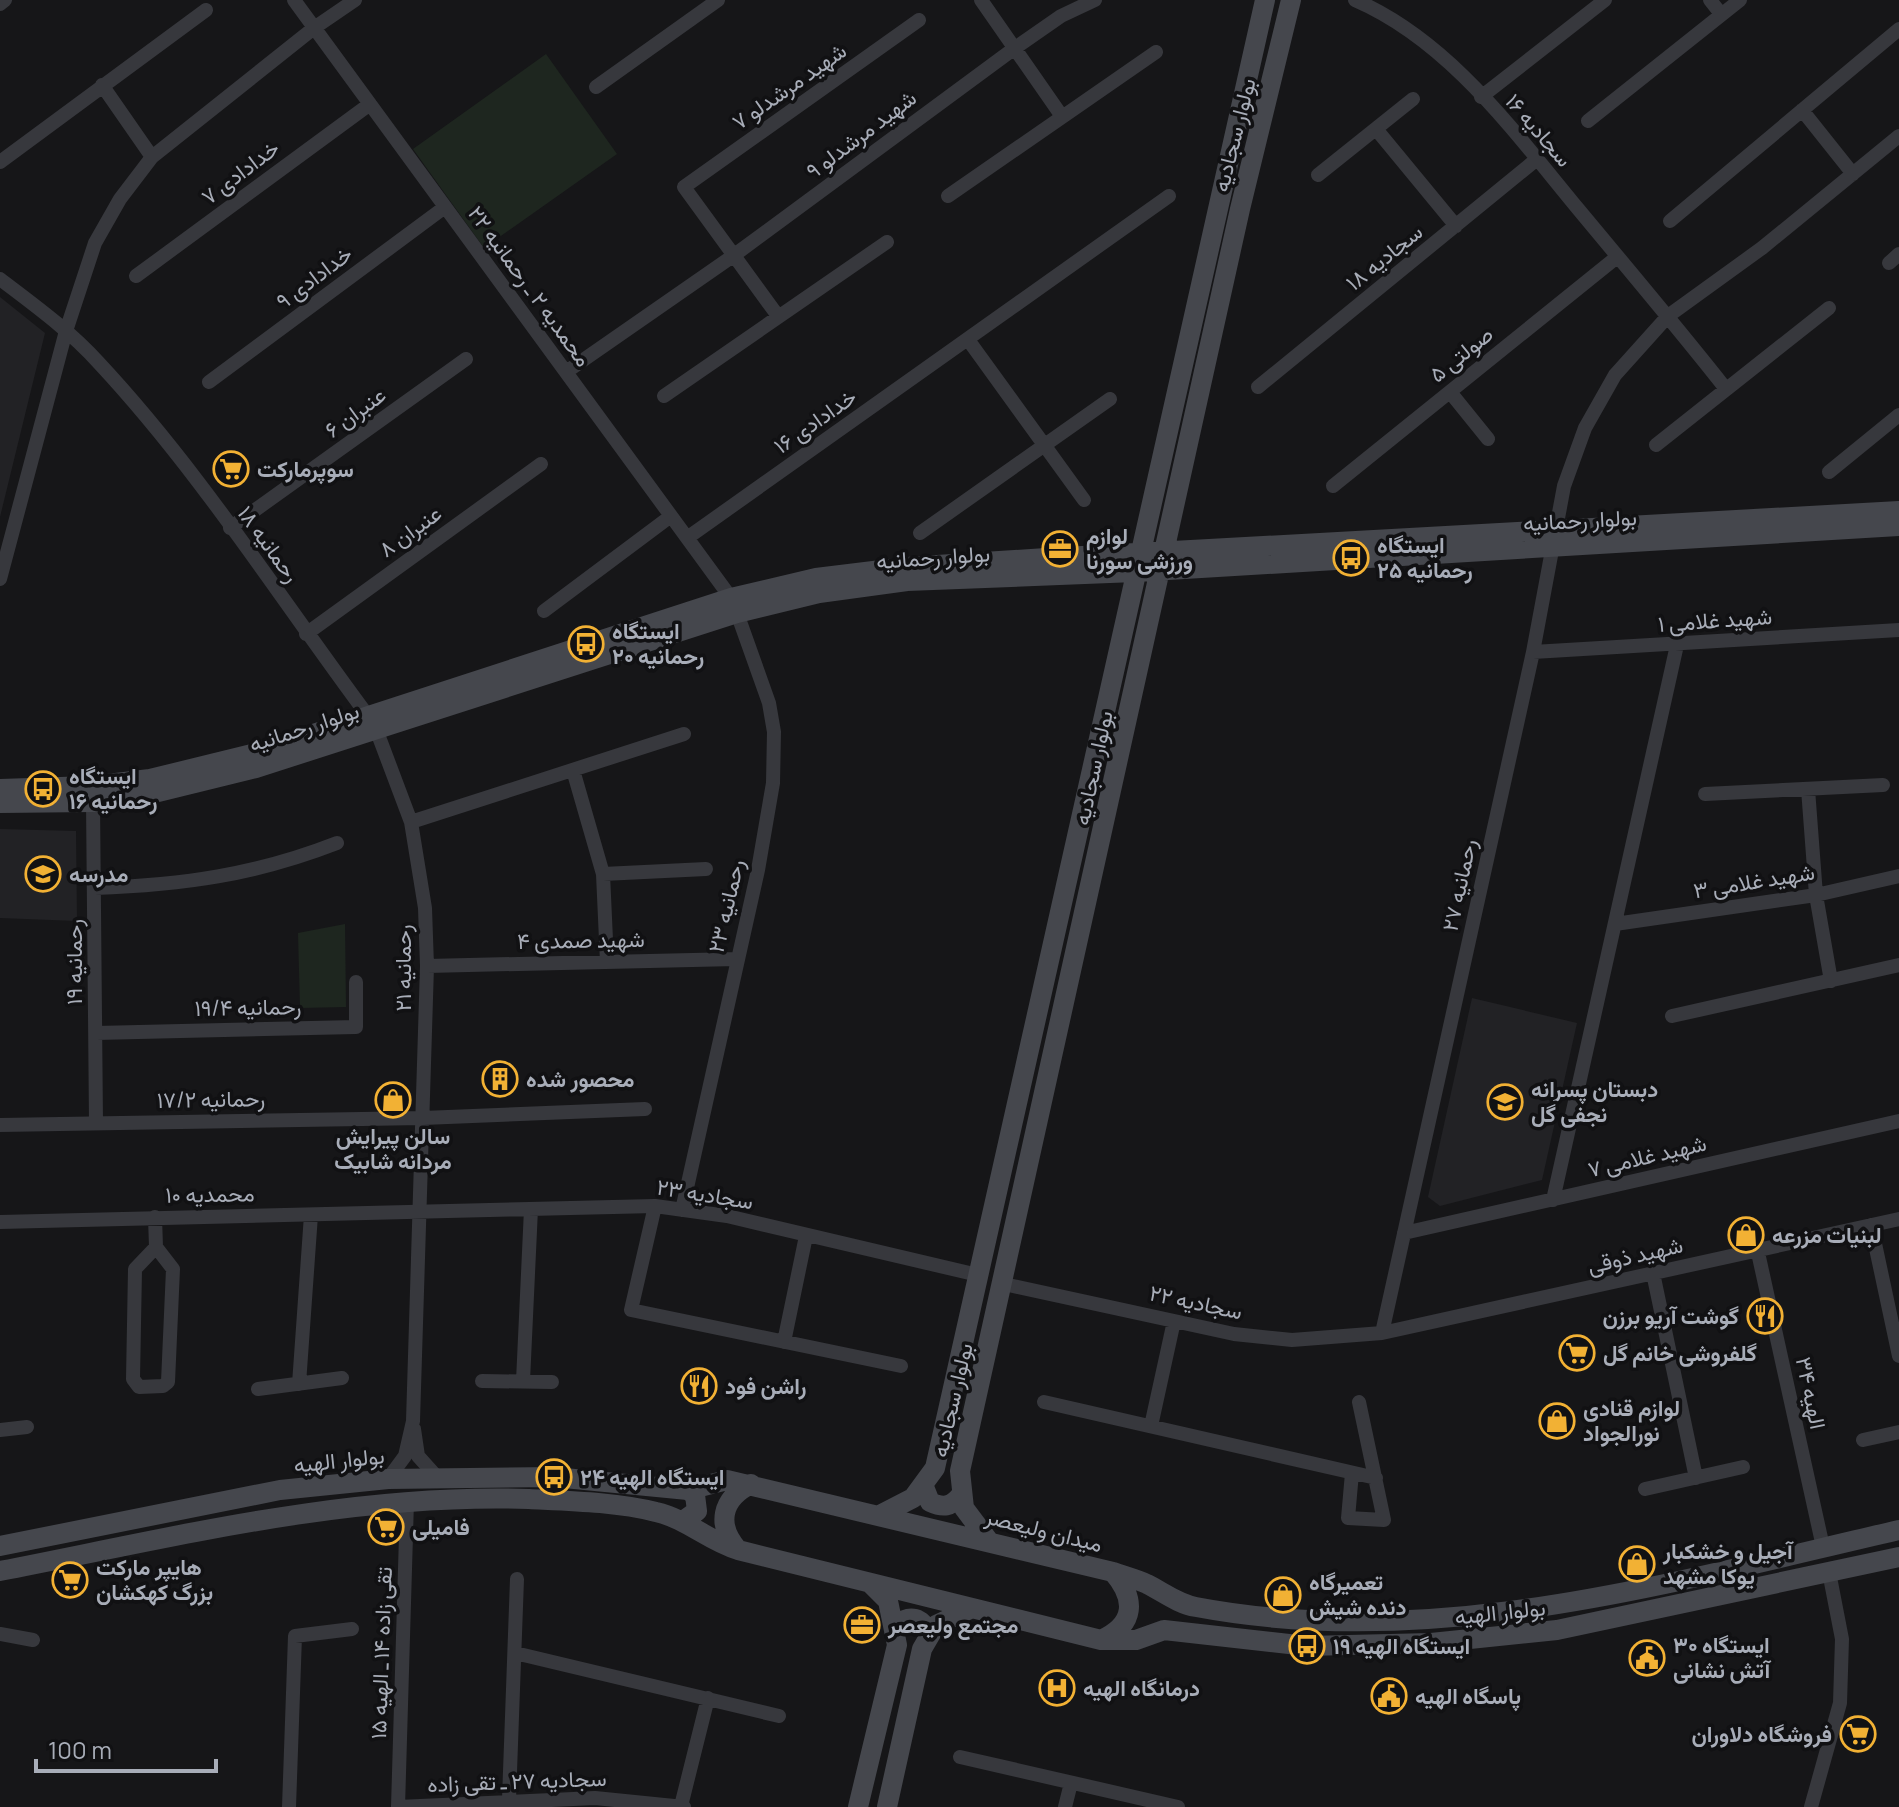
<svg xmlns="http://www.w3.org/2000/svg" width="1899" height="1807" font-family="Manrope,Vazirmatn,sans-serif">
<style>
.built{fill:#222225}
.green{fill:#1e261f}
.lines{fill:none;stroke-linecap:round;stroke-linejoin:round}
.street{stroke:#37383d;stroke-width:14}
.secondary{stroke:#45474d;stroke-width:20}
.labels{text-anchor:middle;stroke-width:7;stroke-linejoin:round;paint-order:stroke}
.street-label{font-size:22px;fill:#a8adb8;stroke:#111113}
.poi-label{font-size:22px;font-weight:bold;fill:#a8adb8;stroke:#111113;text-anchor:start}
</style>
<rect width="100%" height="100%" fill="#161618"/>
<path class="built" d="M 0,297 L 45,333 L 0,517 Z
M 0,829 L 76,831 L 77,921 L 0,918 Z
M 1472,998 L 1577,1023 L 1542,1180 L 1440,1206 L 1428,1197 Z"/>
<path class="green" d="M 546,54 L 617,154 L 484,248 L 413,149 Z
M 345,924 L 346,1007 L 300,1008 L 298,933 Z"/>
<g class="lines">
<path class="street" d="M 294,0 L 731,598
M 981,0 L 1061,115
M 1355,0 C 1450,41 1515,133 1579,210 C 1628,269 1678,328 1726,389
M 1710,0 L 1721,14
M 0,4 L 5,0
M 102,85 L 152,157
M 596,87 L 718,0
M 1481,97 L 1605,0
M 1802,110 L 1853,174
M 1588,121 L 1740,0
M 1376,129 L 1456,226
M 0,162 L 206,10
M 1318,175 L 1413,99
M 948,196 L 1156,52
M 1670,221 L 1899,29
M 1889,263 L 1899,254
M 136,276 L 370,104
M 0,279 C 34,305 69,330 98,362 C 199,470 280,598 368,716
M 778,316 L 684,187 L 919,20
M 969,341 L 1084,500
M 566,372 L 733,256 L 1015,48 L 1061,16 L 1095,0
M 209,382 L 445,207
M 1258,387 L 1537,159
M 1450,392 L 1488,439
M 664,396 L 887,242
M 1656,445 L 1829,308
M 1829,472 L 1899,415
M 1333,486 L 1617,257
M 230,528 L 466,359
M 920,533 L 1110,399
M 687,538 L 1169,196
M 0,579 L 66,331 L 95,243 L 120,199 L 152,157 L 314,28 L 355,0
M 544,611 L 671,516
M 306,634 L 541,464
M 1533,652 L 1899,630
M 376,729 L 411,822 L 425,908 L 427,966 L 413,1421 L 405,1456 L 388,1479
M 573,770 L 603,874 L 607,962
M 1808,789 L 1816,895 L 1831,981
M 1705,794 L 1883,785
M 93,802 L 96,1122
M 411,822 L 684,734
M 603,874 L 706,869
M 95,888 C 182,885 255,875 337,843
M 1615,924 L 1816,895 L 1899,876
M 427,966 L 736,959
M 1672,1016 L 1899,965
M 96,1033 L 356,1027 L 356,982
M 0,1125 L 423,1118 L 645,1109
M 1553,1200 L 1677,645
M 655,1206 L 631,1310 L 901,1366
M 682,1210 L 758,870 L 773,783 L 774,732 L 769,703 L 737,613
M 155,1217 L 156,1247 L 135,1269 L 133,1379 L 139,1387 L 163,1386 L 168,1382 L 173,1269 L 156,1247
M 0,1222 L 655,1206 L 727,1216 L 978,1275
M 1871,1225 L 1899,1356
M 1404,1233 L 1899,1121
M 1757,1248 L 1823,1547
M 1653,1273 L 1696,1478
M 1004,1284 L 1234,1334 L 1292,1340 L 1382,1333 L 1899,1219
M 1382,1333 L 1533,652 L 1564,486 L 1585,428 L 1615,375 L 1668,316 L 1762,248 L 1899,136
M 784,1342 L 806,1236
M 482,1381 L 552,1382
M 523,1381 L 531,1209
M 299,1384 L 311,1215
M 258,1389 L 342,1378
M 1044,1402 L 1376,1478
M 1151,1426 L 1174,1321
M 414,1429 L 418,1456 L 436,1476
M 0,1430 L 27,1427
M 1863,1440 L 1899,1432
M 1352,1473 L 1348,1518 L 1384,1520 L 1359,1402
M 1645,1489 L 1743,1467
M 0,1634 L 33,1640
M 515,1653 L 779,1716
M 960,1757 L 1178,1807
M 509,1799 L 517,1579
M 681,1806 L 708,1698
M 289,1807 L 295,1636 L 352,1629
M 398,1807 L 407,1501
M 398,1807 L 595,1798 L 684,1807
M 1065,1807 L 1071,1783
M 1811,1807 L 1840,1703 L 1842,1639 L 1829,1572"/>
<path class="secondary" d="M 0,789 L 90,786 L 150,779 L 252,754 L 731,598 L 816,578 L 906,567 L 1046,558 L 1899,511
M 0,803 L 93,802 L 154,793 L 256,768 L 737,613 L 819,593 L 907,581 L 1135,572 L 1899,526
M 924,1487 L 930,1502 C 943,1508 951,1507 960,1496
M 880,1515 L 913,1498 L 935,1468 L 1265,0
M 683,1521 L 697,1511 L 695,1495 L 688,1490
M 988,1540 L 964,1508 L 960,1471 L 1240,209 L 1291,0
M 0,1546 L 280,1490 L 388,1479 L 554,1477 L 688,1490 L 727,1480 L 1113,1572 C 1124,1576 1136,1579 1147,1584 C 1163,1592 1178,1604 1196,1607 C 1434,1652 1668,1583 1899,1530
M 738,1550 C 716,1525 721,1499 751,1484
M 0,1571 C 175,1537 350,1493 529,1499 C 570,1501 616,1502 656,1512 C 687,1519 708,1541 738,1550 L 1101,1640 L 1136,1640 L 1164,1630 L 1307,1646 L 1431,1643 L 1557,1630 L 1899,1557
M 896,1625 C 910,1614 922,1617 929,1634
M 1101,1640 C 1136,1624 1136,1599 1113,1572
M 858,1807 L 897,1645 L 888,1601 L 871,1584
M 887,1807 L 922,1649 L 936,1625 L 970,1609"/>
</g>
<defs>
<symbol id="supermarket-ring" viewBox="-11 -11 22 22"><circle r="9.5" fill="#111113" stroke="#f2b134" stroke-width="1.5"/><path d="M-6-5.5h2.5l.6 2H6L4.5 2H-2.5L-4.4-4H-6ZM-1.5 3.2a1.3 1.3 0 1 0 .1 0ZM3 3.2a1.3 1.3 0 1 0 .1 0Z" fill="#f2b134"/></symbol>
<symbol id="office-ring" viewBox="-11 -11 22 22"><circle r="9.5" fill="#111113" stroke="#f2b134" stroke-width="1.5"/><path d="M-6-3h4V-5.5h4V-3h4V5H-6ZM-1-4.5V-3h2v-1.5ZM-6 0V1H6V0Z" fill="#f2b134"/></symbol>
<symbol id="bus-ring" viewBox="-11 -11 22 22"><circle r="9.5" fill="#111113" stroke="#f2b134" stroke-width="1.5"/><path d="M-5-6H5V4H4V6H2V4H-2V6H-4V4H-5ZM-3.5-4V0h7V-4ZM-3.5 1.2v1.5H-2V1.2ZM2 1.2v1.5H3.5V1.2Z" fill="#f2b134"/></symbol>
<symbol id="school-ring" viewBox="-11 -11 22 22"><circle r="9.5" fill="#111113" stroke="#f2b134" stroke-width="1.5"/><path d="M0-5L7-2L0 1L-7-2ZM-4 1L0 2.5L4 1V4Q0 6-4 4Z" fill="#f2b134"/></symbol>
<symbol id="building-ring" viewBox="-11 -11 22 22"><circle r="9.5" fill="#111113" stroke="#f2b134" stroke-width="1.5"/><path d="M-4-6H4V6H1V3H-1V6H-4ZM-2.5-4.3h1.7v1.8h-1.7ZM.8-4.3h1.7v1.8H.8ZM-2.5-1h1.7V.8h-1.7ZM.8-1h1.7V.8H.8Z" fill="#f2b134"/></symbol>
<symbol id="shop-ring" viewBox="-11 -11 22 22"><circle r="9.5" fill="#111113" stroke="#f2b134" stroke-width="1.5"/><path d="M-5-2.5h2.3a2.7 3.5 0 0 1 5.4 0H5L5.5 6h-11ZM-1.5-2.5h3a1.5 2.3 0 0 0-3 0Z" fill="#f2b134"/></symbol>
<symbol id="restaurant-ring" viewBox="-11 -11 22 22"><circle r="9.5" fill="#111113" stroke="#f2b134" stroke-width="1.5"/><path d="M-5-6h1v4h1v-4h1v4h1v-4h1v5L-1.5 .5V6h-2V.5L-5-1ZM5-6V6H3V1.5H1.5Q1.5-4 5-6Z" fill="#f2b134"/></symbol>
<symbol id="civic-ring" viewBox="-11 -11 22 22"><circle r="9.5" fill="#111113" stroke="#f2b134" stroke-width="1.5"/><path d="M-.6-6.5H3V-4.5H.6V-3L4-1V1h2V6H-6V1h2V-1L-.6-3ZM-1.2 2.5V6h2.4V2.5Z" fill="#f2b134"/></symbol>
<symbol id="hospital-ring" viewBox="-11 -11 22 22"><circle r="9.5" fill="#111113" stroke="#f2b134" stroke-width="1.5"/><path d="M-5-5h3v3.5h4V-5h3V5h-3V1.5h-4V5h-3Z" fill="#f2b134"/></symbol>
</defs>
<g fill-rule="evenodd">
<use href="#supermarket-ring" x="211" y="449" width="40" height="40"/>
<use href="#office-ring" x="1040" y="529" width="40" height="40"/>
<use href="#bus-ring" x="1331" y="538" width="40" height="40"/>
<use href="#bus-ring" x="566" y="624" width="40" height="40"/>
<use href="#bus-ring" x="23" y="769" width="40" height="40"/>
<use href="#school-ring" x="23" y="854" width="40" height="40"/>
<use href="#building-ring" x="480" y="1059" width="40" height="40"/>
<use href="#shop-ring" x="373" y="1080" width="40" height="40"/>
<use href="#school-ring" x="1485" y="1082" width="40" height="40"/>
<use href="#shop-ring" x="1726" y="1215" width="40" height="40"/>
<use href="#restaurant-ring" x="1745" y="1296" width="40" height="40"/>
<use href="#supermarket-ring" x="1557" y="1333" width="40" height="40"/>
<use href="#restaurant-ring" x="679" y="1366" width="40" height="40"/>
<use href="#shop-ring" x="1537" y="1401" width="40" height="40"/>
<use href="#bus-ring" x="534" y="1457" width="40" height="40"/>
<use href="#supermarket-ring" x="366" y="1507" width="40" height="40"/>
<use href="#shop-ring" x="1617" y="1544" width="40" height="40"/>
<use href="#supermarket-ring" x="50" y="1560" width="40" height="40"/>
<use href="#shop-ring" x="1263" y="1575" width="40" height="40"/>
<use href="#office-ring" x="842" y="1605" width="40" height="40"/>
<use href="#bus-ring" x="1287" y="1626" width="40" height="40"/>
<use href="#civic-ring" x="1627" y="1638" width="40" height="40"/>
<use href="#hospital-ring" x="1037" y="1668" width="40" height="40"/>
<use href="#civic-ring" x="1369" y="1676" width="40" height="40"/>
<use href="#supermarket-ring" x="1838" y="1714" width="40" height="40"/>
</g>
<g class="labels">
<g class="street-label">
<text transform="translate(789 86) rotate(-35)" y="8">شهید مرشدلو ۷</text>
<text transform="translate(1539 130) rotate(49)" y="8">سجادیه ۱۶</text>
<text transform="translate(861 134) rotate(-37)" y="8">شهید مرشدلو ۹</text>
<text transform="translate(1234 135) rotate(-76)" y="8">بولوار سجادیه</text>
<text transform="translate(240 172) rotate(-37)" y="8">خدادادی ۷</text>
<text transform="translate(1384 257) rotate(-39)" y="8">سجادیه ۱۸</text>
<text transform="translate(314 277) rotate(-37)" y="8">خدادادی ۹</text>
<text transform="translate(530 286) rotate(54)" y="8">محمدیه ۲ ـ رحمانیه ۲۲</text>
<text transform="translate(1461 354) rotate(-39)" y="8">صولتی ۵</text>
<text transform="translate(355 412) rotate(-36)" y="8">عنبران ۶</text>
<text transform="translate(815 421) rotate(-35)" y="8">خدادادی ۱۶</text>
<text transform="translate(1580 520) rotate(-3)" y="8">بولوار رحمانیه</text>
<text transform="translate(410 531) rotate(-36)" y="8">عنبران ۸</text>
<text transform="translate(269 544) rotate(54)" y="8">رحمانیه ۱۸</text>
<text transform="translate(933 557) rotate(-4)" y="8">بولوار رحمانیه</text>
<text transform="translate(1715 620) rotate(-4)" y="8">شهید غلامی ۱</text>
<text transform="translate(304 727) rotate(-18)" y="8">بولوار رحمانیه</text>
<text transform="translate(1093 768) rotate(-78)" y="8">بولوار سجادیه</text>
<text transform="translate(1754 881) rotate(-9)" y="8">شهید غلامی ۳</text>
<text transform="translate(1459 885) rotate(-78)" y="8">رحمانیه ۲۷</text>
<text transform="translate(726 906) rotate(-77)" y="8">رحمانیه ۲۳</text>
<text transform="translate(581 940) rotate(-1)" y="8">شهید صمدی ۴</text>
<text transform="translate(74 962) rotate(-90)" y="8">رحمانیه ۱۹</text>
<text transform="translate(403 968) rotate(-90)" y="8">رحمانیه ۲۱</text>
<text transform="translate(248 1007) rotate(-1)" y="8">رحمانیه ۱۹/۴</text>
<text transform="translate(211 1099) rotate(-1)" y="8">رحمانیه ۱۷/۲</text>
<text transform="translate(1647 1156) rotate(-13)" y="8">شهید غلامی ۷</text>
<text transform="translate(210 1194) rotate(-1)" y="8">محمدیه ۱۰</text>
<text transform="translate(705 1194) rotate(9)" y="8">سجادیه ۲۳</text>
<text transform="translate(1635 1255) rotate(-13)" y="8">شهید ذوقی</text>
<text transform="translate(1196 1302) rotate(12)" y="8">سجادیه ۲۲</text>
<text transform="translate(1811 1393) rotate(78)" y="8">الهیه ۳۴</text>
<text transform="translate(952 1400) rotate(-77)" y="8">بولوار سجادیه</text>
<text transform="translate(339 1460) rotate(-6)" y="8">بولوار الهیه</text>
<text transform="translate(1044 1530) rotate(14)" y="8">میدان ولیعصر</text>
<text transform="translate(1500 1612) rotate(-6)" y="8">بولوار الهیه</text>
<text transform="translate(381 1653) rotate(-88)" y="8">تقی زاده ۱۴ ـ الهیه ۱۵</text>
<text transform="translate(517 1781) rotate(-2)" y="8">سجادیه ۲۷ ـ تقی زاده</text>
</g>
<g class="poi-label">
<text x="257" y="477">سوپرمارکت</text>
<text x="1086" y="544">لوازم<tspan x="1086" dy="25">ورزشی سورنا</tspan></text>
<text x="1377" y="553">ایستگاه<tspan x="1377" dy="25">رحمانیه ۲۵</tspan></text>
<text x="612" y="639">ایستگاه<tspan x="612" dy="25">رحمانیه ۲۰</tspan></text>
<text x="69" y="784">ایستگاه<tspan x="69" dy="25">رحمانیه ۱۶</tspan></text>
<text x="69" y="882">مدرسه</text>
<text x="526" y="1087">محصور شده</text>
<text x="1531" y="1097">دبستان پسرانه<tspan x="1531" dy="25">نجفی گل</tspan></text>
<text x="393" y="1144" text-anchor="middle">سالن پیرایش<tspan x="393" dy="25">مردانه شابیک</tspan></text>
<text x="1772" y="1243">لبنیات مزرعه</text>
<text x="1739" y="1324" text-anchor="end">گوشت آریو برزن</text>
<text x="1603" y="1361">گلفروشی خانم گل</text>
<text x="725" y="1394">راشن فود</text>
<text x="1583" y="1416">لوازم قنادی<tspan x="1583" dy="25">نورالجواد</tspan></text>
<text x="580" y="1485">ایستگاه الهیه ۲۴</text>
<text x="412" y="1535">فامیلی</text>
<text x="1663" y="1559">آجیل و خشکبار<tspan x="1663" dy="25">یوکا مشهد</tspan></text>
<text x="96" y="1575">هایپر مارکت<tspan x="96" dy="25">بزرگ کهکشان</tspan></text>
<text x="1309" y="1590">تعمیرگاه<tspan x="1309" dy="25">دنده شیش</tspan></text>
<text x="888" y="1633">مجتمع ولیعصر</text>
<text x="1673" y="1653">ایستگاه ۳۰<tspan x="1673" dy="25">آتش نشانی</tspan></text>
<text x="1333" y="1654">ایستگاه الهیه ۱۹</text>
<text x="1083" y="1696">درمانگاه الهیه</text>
<text x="1415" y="1704">پاسگاه الهیه</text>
<text x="1832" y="1742" text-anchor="end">فروشگاه دلاوران</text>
</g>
</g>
<path d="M36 1759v12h180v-12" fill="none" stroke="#a8adb8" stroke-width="4"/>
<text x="48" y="1759" font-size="24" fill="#a8adb8" stroke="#111113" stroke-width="6" paint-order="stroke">100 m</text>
</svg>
